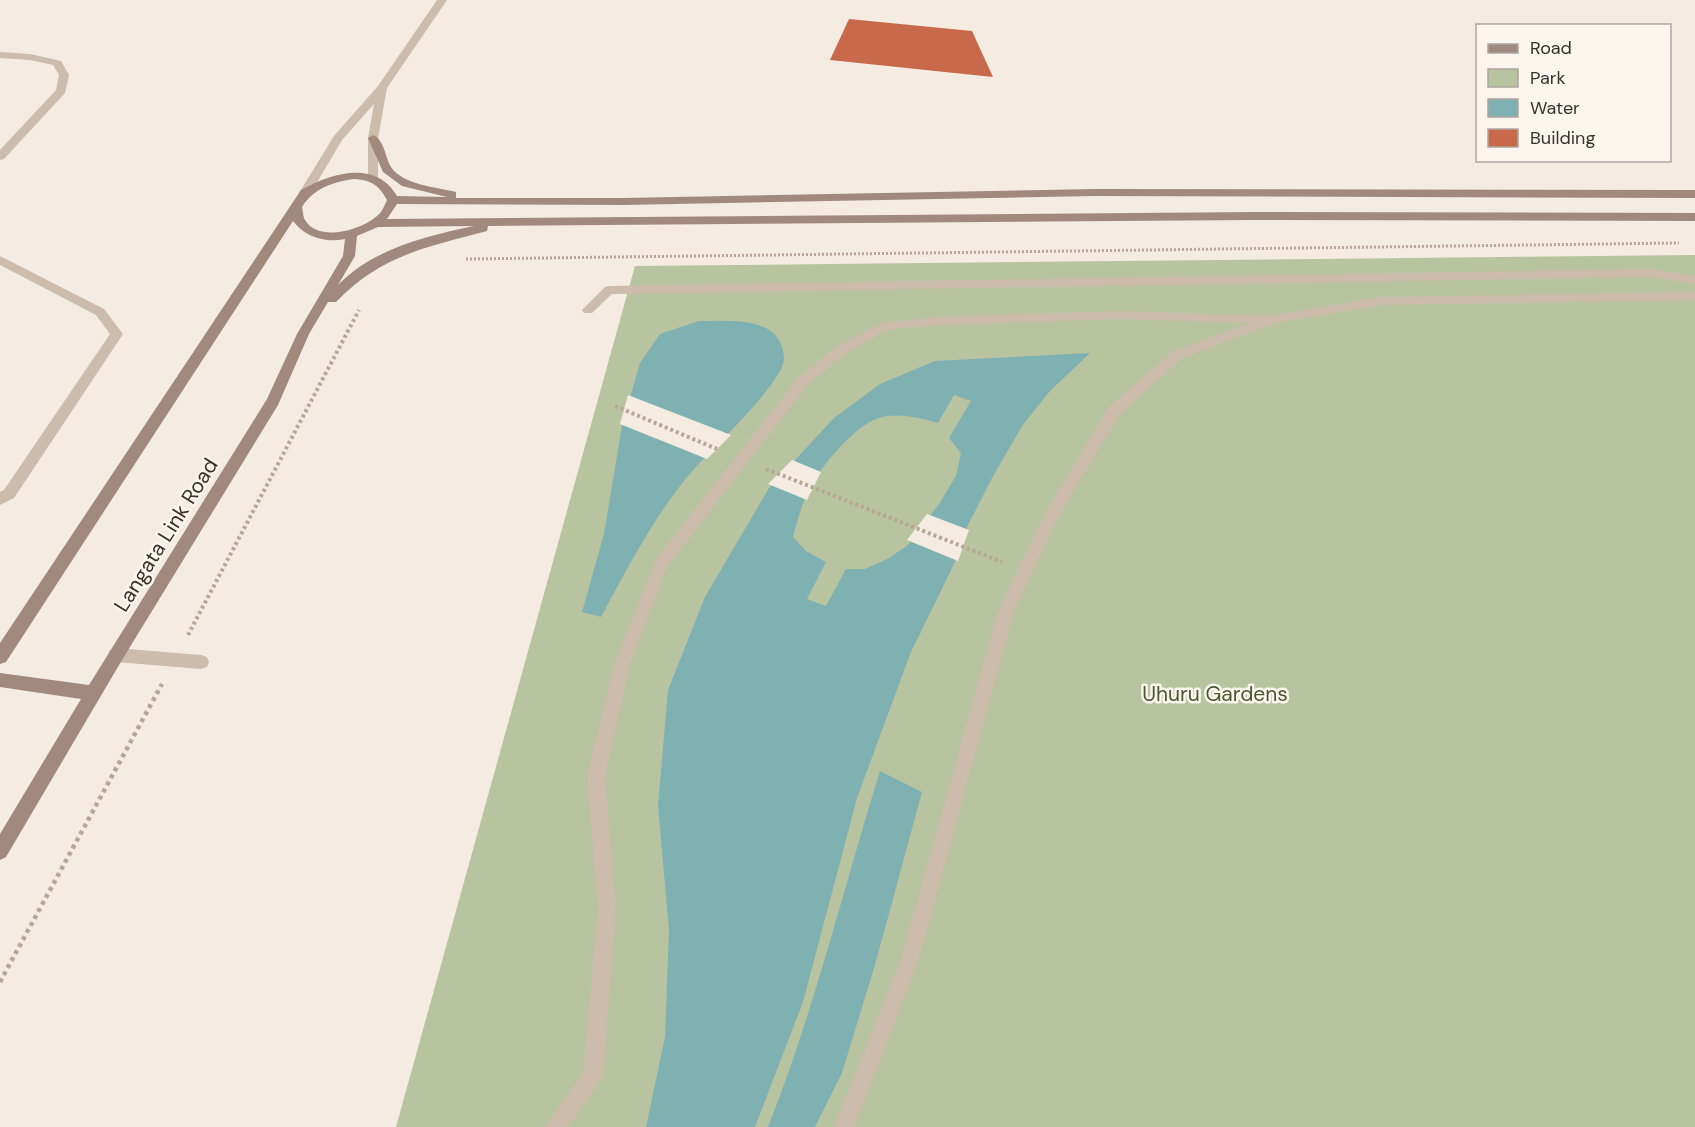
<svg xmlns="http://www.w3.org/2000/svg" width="1695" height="1127" font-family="'DM Sans',sans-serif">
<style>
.green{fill:#b8c4a0}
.water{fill:#7fb0b2;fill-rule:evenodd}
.pier{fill:#f4ebe1}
.building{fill:#c8694b}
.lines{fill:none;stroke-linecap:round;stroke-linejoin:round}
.path-far2{stroke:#b9a596;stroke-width:3;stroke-dasharray:2 2;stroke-linecap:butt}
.path-far1{stroke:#b9a596;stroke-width:4;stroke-dasharray:3 3;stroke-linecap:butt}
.path{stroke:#b9a596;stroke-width:4.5;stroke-dasharray:4 4;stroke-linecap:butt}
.lane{fill:#cdbbac;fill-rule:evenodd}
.street{fill:#cdbbac;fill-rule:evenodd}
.secondary{fill:#a18a7d;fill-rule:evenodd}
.labels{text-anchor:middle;stroke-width:5;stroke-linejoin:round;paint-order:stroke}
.street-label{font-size:21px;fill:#3b302b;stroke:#fbf5ee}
.park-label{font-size:21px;fill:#4a5a2e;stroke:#fbf5ee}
</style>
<rect width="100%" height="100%" fill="#f4ebe1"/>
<path class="green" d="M 1695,255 L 1695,1127 L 396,1127 L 635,266 Z"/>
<path class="water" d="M 699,321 C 730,321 782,315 784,358 C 785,378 728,434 712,450 C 663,498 633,558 601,617 L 582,612 L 604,534 L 622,426 L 640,363 L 660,334 Z
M 1090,353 L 1049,392 L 1022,426 L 992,478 L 967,527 L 954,564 L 911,652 L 857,798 L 803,1002 L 755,1127 L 646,1127 L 665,1037 L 669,930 L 658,806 L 668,690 L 705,597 L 769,488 L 834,418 L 880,384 L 935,361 ZM 954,395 L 971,401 L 949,438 L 961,453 L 956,476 L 939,504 L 907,546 L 887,559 L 865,569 L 846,569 L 826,606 L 807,599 L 826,562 L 806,551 L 793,537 C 804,495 812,477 842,445 C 852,435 865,422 879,418 C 898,412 920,418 938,423 Z
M 880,771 L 922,792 L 875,965 L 842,1073 L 815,1127 L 768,1127 C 814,1011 843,890 880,771 Z"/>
<path class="pier" d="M 628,395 L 731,435 L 707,459 L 620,424 Z
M 792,460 L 821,472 L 807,500 L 768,484 Z
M 927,514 L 969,530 L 958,561 L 907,540 Z"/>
<path class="building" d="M 849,19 L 972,31 L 993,77 L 830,60 Z"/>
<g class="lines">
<path class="path-far2" d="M 466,259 L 1679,243"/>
<path class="path-far1" d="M 615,406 L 717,449
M 766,469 L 1002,562
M 188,635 L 359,310"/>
<path class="path" d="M 0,982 L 162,684"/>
<path class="lane" d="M 0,52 L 30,54 L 61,61 L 69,75 L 65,93 L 4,159 L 0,160 L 0,150 L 56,90 L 59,75 L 53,65 L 30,60 L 0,58 Z
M 0,256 L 104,309 L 123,334 L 14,498 L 0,505 L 0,492 L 4,490 L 110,334 L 96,315 L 0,265 Z
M 1650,269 L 1695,276 L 1695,284 L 1650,277 L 612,294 L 592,313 L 584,313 L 582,310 L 605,287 L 609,286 Z
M 1695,292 L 1695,300 L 1381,305 L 1276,323 L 1182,358 L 1119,415 L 1058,517 L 1014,611 L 919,959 L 854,1127 L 834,1127 L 901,959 L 998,611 L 1047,510 L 1109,407 L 1172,352 L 1250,323 L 1117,319 L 938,325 L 887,330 L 846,353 L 808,384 L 667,567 L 630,664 L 605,777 L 616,909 L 603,1077 L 568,1127 L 545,1127 L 583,1073 L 598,909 L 587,777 L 614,664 L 656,559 L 798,378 L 836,347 L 881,323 L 938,317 L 1117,311 L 1270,316 L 1381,297 Z
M 116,648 L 201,655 L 207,657 L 209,662 L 207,667 L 201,669 L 116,662 L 110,660 L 108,655 L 110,650 Z"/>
<path class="street" d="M 437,0 L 447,0 L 387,88 L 378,138 L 378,181 L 370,181 L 368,178 L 368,138 L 374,104 L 342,140 L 309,196 L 301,196 L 299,193 L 334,136 L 378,86 Z"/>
<path class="secondary" d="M 373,135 C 384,139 385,157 391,167 C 403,185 436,187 456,192 L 456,198 L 624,198 L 1094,189 L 1695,190 L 1695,198 L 1094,196 L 624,205 L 397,204 L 387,219 L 1253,212 L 1695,213 L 1695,221 L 1253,220 L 488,226 L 487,231 C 427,247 381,255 336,302 L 328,302 L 309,334 L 278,405 L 122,660 L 6,857 L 0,860 L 0,834 L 81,699 L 0,687 L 0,673 L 89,685 L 267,399 L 297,334 L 343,256 L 345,239 C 325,243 305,237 293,221 L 6,662 L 0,664 L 0,643 L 301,190 C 331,173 376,159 397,196 L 447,197 L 402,186 L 383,172 L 368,138 ZM 354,179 C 371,180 379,185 387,200 C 385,204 383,209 381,212 C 367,229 319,244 305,220 C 303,217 303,211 302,207 C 314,188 333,182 354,179 ZM 474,226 C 426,236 373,249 338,285 L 355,256 L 357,236 L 378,227 Z"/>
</g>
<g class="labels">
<g class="street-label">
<text transform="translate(166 535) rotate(-58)" y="7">Langata Link Road</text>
</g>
<g class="park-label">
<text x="1215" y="701">Uhuru Gardens</text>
</g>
</g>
<rect x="1476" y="24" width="195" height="138" fill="#fbf5ee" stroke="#aea6a0" stroke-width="1.5"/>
<rect x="1488" y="44" width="30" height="9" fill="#a18a7d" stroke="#aea6a0" stroke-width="1.5"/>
<text x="1530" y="54" font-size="18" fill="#3b302b">Road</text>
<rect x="1488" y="69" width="30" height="18" fill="#b8c4a0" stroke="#aea6a0" stroke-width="1.5"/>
<text x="1530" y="84" font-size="18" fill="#3b302b">Park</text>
<rect x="1488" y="99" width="30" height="18" fill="#7fb0b2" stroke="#aea6a0" stroke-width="1.5"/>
<text x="1530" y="114" font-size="18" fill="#3b302b">Water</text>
<rect x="1488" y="129" width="30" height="18" fill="#c8694b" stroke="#aea6a0" stroke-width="1.5"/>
<text x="1530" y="144" font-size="18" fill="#3b302b">Building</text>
</svg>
